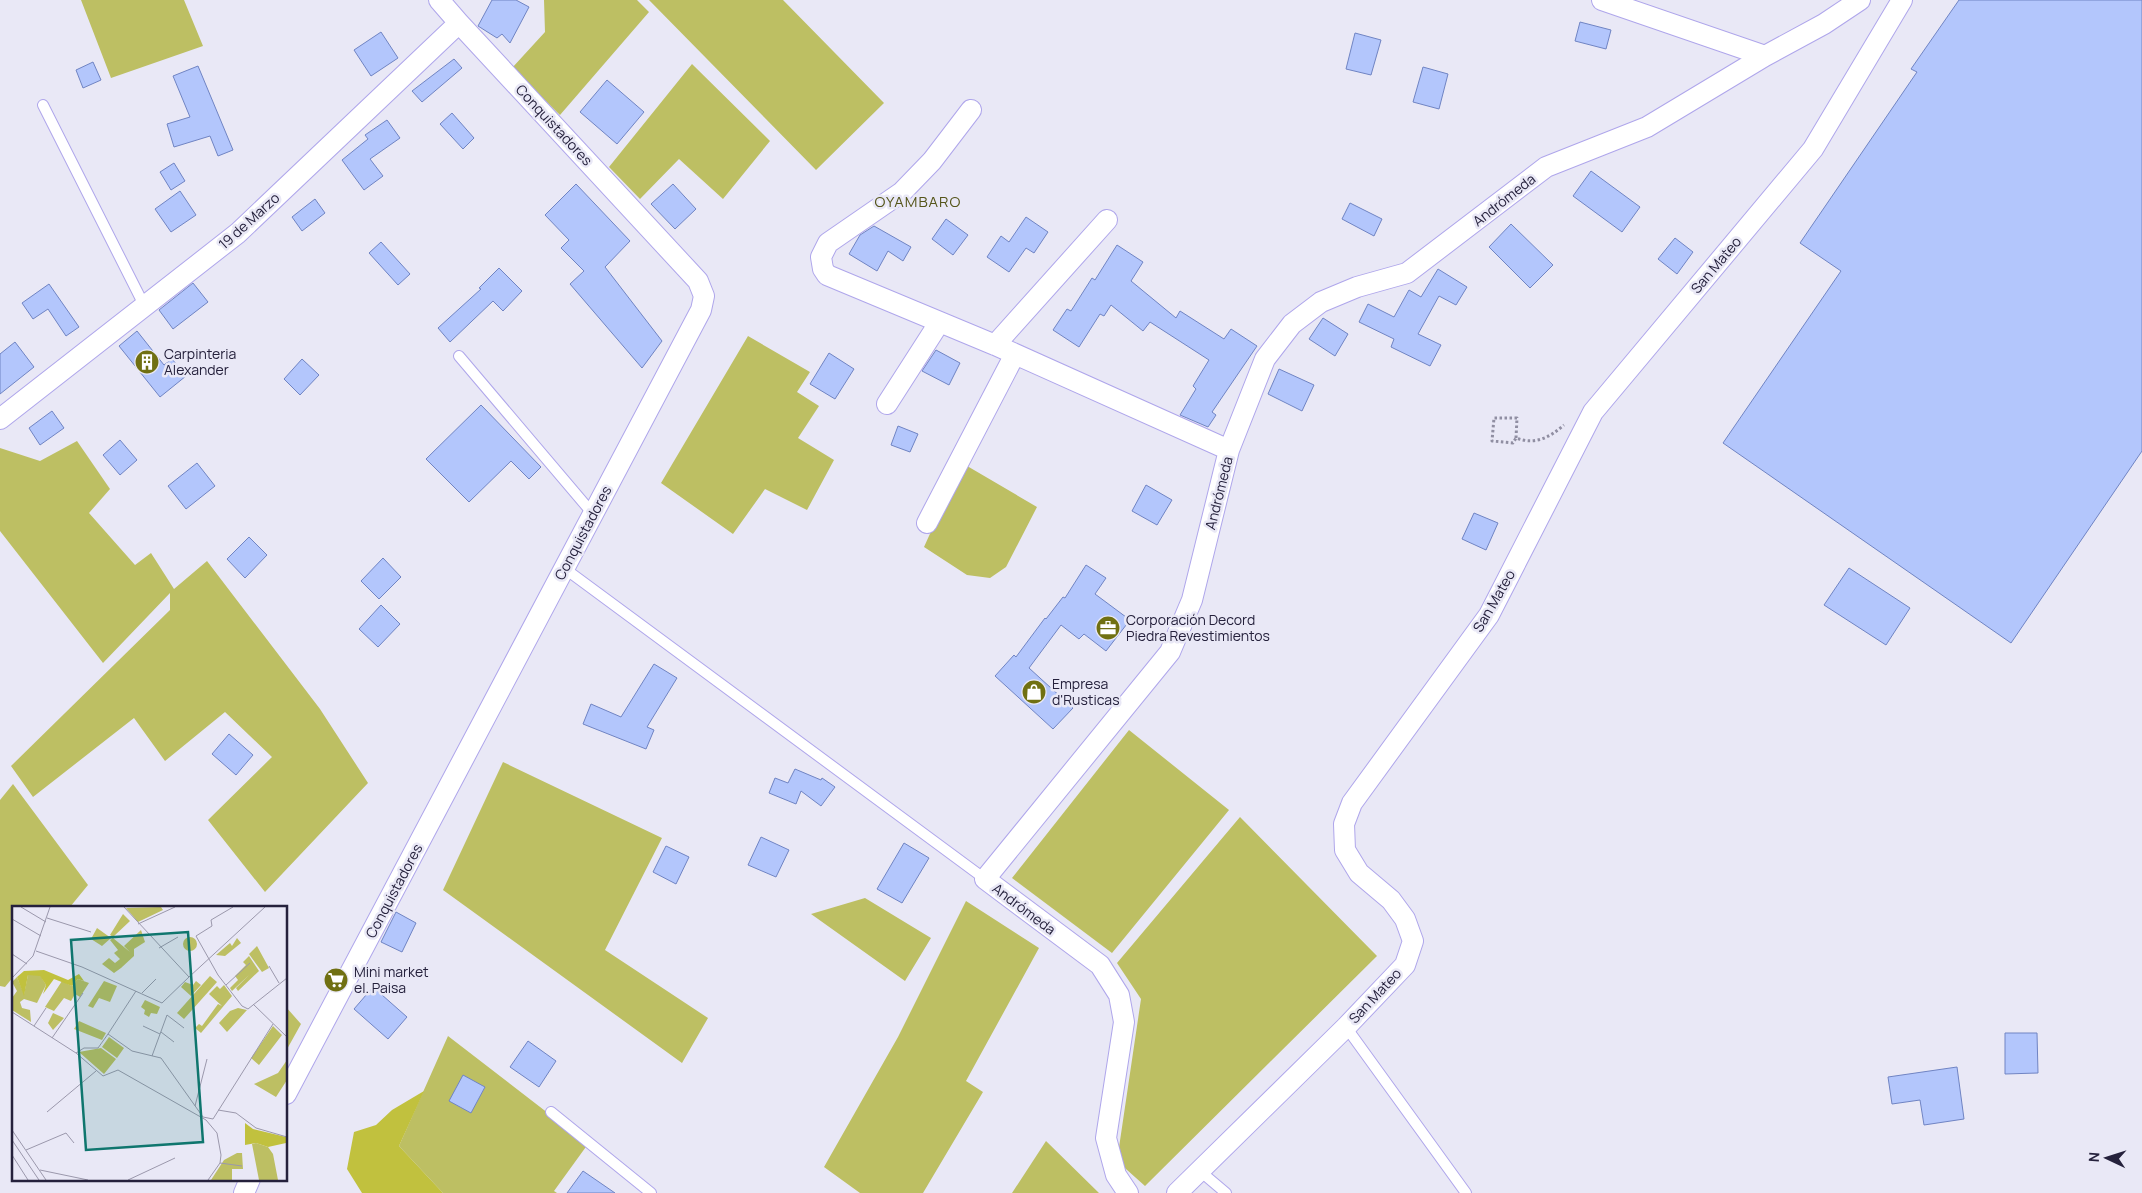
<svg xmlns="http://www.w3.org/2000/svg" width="2142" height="1193" font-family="Manrope,sans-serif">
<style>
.green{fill:#bdbf63}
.forest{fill:#c1c13e}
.building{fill:#b3c6fc;stroke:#7084c3}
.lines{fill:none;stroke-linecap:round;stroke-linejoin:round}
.service-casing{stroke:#afa6eb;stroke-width:12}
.minor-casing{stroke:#afa6eb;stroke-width:22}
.path{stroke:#908ea2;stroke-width:3;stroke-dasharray:2.5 2.5;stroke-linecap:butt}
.service{stroke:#fff;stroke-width:10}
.minor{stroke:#fff;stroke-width:20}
.labels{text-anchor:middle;stroke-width:5;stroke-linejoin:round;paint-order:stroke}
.street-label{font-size:14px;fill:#25213c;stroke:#e9e8f6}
.poi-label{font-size:14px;fill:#25213c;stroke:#e9e8f6;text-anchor:start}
.neighbourhood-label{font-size:15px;letter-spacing:1px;fill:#55551a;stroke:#e9e8f6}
.inset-road{fill:none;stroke:#9b98ac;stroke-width:1}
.view{fill:#0f766e;fill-opacity:0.15;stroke:#0f766e;stroke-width:2.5}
.inset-edge{fill:none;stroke:#25213c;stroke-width:2.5}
</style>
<rect width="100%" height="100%" fill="#e9e8f6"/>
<path class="green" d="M 81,0 L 184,0 L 203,46 L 111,78 Z
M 544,0 L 637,0 L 649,12 L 560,115 L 512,68 L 545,32 Z
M 649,0 L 783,0 L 884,103 L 816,170 Z
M 692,64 L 770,141 L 723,199 L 679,159 L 640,199 L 609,167 Z
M 748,336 L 810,372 L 797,392 L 819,406 L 798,438 L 834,460 L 807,510 L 765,489 L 733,534 L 661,483 Z
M 77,441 L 110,489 L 89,513 L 135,565 L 151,553 L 174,589 L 207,561 L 320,709 L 368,783 L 265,892 L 208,820 L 272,757 L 225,712 L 165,761 L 134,718 L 33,797 L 11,766 L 170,610 L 170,593 L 103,663 L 0,531 L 0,448 L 40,461 Z
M 962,463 L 1037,507 L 1006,567 L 990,578 L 967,575 L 924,547 Z
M 1129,730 L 1229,810 L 1112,953 L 1012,878 Z
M 503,762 L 662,838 L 605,950 L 708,1018 L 682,1063 L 443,890 Z
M 13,784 L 88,885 L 70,907 L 14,907 L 14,976 L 5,987 L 0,986 L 0,800 Z
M 1240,817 L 1377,956 L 1145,1186 L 1117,1161 L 1141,999 L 1117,963 Z
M 865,898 L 931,938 L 905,981 L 811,914 Z
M 966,901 L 1039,948 L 966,1081 L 983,1092 L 923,1193 L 860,1193 L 824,1167 L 898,1037 Z
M 286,1007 L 301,1024 L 286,1051 Z
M 448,1036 L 588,1144 L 554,1191 L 557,1193 L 443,1193 L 399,1146 Z
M 1046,1141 L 1099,1193 L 1012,1193 Z"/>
<path class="forest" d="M 424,1091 L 399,1146 L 443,1193 L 362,1193 L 347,1169 L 354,1132 L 376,1125 L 392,1110 Z"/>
<path class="building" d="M 492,0 L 516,0 L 529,7 L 510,43 L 502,34 L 497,38 L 478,26 Z
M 1959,0 L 2142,0 L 2142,451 L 2011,643 L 1723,443 L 1841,271 L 1800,243 L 1917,72 L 1911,69 Z
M 1580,22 L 1611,30 L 1606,49 L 1575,41 Z
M 381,32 L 398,58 L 371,76 L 354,50 Z
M 1355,33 L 1381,40 L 1371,75 L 1346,69 Z
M 454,59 L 462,68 L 422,102 L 412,91 Z
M 93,62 L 101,80 L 83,88 L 76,70 Z
M 198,66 L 233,150 L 218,156 L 210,136 L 174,147 L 167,124 L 190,117 L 173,76 Z
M 1423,67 L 1448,74 L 1439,109 L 1413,102 Z
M 607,80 L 644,112 L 617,144 L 580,112 Z
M 452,113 L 474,138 L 463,149 L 440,124 Z
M 387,120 L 400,138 L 370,159 L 383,176 L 364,190 L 342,160 L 368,139 L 365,135 Z
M 174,163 L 185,181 L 171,190 L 160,172 Z
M 1591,171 L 1640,207 L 1622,232 L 1573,196 Z
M 576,184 L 630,241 L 605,267 L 662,341 L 642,368 L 570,284 L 584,271 L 561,248 L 569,240 L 545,215 Z
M 673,184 L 696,209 L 675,229 L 651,204 Z
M 180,191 L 196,215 L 171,232 L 155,209 Z
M 315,199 L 325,213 L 302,231 L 292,217 Z
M 1350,203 L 1382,219 L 1374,236 L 1342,219 Z
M 1026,217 L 1048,232 L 1034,253 L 1026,248 L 1009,272 L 987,257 L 1001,236 L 1009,242 Z
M 946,219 L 968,235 L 953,255 L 932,239 Z
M 1511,224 L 1553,265 L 1530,288 L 1489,247 Z
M 874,226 L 911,247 L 903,261 L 888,251 L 877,271 L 849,254 L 860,235 Z
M 1675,238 L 1693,252 L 1677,274 L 1658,259 Z
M 381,242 L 410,274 L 398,285 L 369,253 Z
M 1117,245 L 1143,262 L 1131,281 L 1176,318 L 1180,311 L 1224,339 L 1231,329 L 1257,346 L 1212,412 L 1216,415 L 1208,427 L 1180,415 L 1196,389 L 1193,386 L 1209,360 L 1150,322 L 1143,331 L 1111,305 L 1104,316 L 1100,314 L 1079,347 L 1053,330 L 1067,309 L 1071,311 L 1092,278 L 1095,280 Z
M 499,268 L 522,291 L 503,311 L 493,301 L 450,342 L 438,328 L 481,289 L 479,288 Z
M 1438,269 L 1467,287 L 1456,305 L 1439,296 L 1418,334 L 1441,345 L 1430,366 L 1391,347 L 1394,339 L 1359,322 L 1368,304 L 1394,317 L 1409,290 L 1421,297 Z
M 193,283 L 208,302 L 173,329 L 159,310 Z
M 49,284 L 79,327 L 66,336 L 48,309 L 33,319 L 22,303 Z
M 1323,318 L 1348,334 L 1335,356 L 1309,339 Z
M 137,331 L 164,365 L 172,359 L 186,376 L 160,397 L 119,346 Z
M 15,342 L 34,367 L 0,394 L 0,354 Z
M 936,350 L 960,363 L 949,385 L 922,371 Z
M 829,353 L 854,369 L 835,399 L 810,384 Z
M 302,359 L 319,375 L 300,395 L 284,379 Z
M 1279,369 L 1314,385 L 1302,411 L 1268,394 Z
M 481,405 L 541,467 L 529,479 L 511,461 L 469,502 L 426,459 Z
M 52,411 L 64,428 L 40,445 L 29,428 Z
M 898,426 L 918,434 L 910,452 L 891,445 Z
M 120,440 L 137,460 L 120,475 L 103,455 Z
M 197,463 L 215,486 L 186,509 L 168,486 Z
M 1146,485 L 1172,500 L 1157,525 L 1132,511 Z
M 1474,513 L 1498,523 L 1486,550 L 1462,539 Z
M 249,537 L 267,555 L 245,578 L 227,559 Z
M 383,558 L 401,577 L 379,599 L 361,581 Z
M 1086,565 L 1106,578 L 1095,594 L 1130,620 L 1106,651 L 1084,634 L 1079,639 L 1061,625 L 1029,668 L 1073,708 L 1053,729 L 995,676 L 1014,655 L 1016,657 L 1045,618 L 1046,619 L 1063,597 L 1065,598 Z
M 1849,568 L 1910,608 L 1886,645 L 1824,605 Z
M 381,605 L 400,624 L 378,647 L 359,629 Z
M 654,664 L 677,678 L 647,727 L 654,730 L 646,749 L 583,724 L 591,704 L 621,717 Z
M 229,734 L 253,755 L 236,775 L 212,754 Z
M 795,769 L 821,780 L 822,778 L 835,787 L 821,806 L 801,791 L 796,804 L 769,793 L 775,778 L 788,783 Z
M 761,837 L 789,850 L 776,877 L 748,865 Z
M 904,843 L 929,858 L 902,903 L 877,889 Z
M 666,846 L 689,857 L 676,884 L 653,872 Z
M 396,912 L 416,923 L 402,952 L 381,942 Z
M 373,987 L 407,1017 L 388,1039 L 354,1009 Z
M 2005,1033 L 2037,1033 L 2038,1073 L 2005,1074 Z
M 528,1041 L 556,1061 L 539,1087 L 510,1067 Z
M 1957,1067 L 1964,1119 L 1924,1125 L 1920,1100 L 1892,1104 L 1888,1077 Z
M 463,1075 L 485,1087 L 471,1113 L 449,1101 Z
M 583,1171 L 615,1193 L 567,1193 Z"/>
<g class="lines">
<defs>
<path id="service" d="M 43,105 L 145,307
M 459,356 L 593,514
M 564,568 L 985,879
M 1346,1027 L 1466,1193
M 551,1112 L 651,1193
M 1200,1171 L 1226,1193"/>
<path id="minor" d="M 1602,0 L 1765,56
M 971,110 L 932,161 L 902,192 L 828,243 L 821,257 L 823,269 L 827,275 L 995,345 L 1229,450
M 995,345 L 1107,220
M 887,404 L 939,323
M 0,419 L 238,233 L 459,23 L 439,0
M 927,523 L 1015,354
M 286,1094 L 701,310 L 704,296 L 698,281 L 459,23
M 244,1193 L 250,1179
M 1128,1193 L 1116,1175 L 1106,1138 L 1124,1022 L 1119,995 L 1100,965 L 985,879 L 1170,652 L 1192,600 L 1229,450 L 1265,359 L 1292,324 L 1321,302 L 1357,287 L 1407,273 L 1546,167 L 1647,127 L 1765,56 L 1824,24 L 1860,0
M 1177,1193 L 1346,1027 L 1405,965 L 1413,941 L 1405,919 L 1391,900 L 1359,873 L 1345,850 L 1344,824 L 1352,803 L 1489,615 L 1593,412 L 1813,149 L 1902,0"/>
</defs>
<use href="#service" class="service-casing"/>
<use href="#minor" class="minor-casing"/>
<path class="path" d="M 1516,438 L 1517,418 L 1494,418 L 1492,441 L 1513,443 L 1516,438 C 1535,445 1549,438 1564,425"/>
<use href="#service" class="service"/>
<use href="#minor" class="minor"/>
</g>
<defs>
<symbol id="building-disc" viewBox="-11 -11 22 22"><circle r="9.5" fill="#707012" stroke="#e9e8f6"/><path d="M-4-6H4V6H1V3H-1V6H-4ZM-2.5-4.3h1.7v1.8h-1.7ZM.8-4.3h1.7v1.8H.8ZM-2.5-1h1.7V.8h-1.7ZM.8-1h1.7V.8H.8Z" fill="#fff"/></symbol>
<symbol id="office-disc" viewBox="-11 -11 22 22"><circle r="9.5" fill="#707012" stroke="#e9e8f6"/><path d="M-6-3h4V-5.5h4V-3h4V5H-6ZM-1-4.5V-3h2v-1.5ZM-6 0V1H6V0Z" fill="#fff"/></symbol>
<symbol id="shop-disc" viewBox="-11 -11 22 22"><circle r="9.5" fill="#707012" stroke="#e9e8f6"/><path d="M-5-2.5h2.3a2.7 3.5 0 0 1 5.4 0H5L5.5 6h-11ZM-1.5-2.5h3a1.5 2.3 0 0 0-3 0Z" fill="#fff"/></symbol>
<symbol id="supermarket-disc" viewBox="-11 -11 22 22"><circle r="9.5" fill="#707012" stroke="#e9e8f6"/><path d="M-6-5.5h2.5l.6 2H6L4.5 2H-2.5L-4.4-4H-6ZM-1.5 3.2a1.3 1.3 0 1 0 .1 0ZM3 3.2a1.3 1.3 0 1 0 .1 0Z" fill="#fff"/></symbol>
</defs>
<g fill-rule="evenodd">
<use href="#building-disc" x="133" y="348" width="28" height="28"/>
<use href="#office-disc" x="1094" y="614" width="28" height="28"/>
<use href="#shop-disc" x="1020" y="678" width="28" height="28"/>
<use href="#supermarket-disc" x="322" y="966" width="28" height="28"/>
</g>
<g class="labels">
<g class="street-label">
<text transform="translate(554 125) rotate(47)" y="5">Conquistadores</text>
<text transform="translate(1504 200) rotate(-38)" y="5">Andrómeda</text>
<text transform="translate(249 221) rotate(-42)" y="5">19 de Marzo</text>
<text transform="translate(1716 265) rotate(-50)" y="5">San Mateo</text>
<text transform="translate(1219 493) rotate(-76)" y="5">Andrómeda</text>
<text transform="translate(583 533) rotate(-62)" y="5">Conquistadores</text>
<text transform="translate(1494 601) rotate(-60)" y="5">San Mateo</text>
<text transform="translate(394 891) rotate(-62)" y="5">Conquistadores</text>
<text transform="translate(1024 909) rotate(37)" y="5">Andrómeda</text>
<text transform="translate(1375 996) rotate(-47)" y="5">San Mateo</text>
</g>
<g class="poi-label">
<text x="164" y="359">Carpinteria<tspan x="164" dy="16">Alexander</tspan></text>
<text x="1126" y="625">Corporación Decord<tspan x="1126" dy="16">Piedra Revestimientos</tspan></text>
<text x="1052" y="689">Empresa<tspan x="1052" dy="16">d'Rusticas</tspan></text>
<text x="354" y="977">Mini market<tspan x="354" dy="16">el. Paisa</tspan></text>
</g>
<g class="neighbourhood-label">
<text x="918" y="207">OYAMBARO</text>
</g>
</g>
<g transform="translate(12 906)">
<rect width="275" height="275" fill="#e9e8f6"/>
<path d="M 149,1 L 151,4 L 126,16 L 114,2 ZM 111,8 L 118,15 L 101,31 L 98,29 ZM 85,22 L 99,32 L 90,40 L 79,33 ZM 129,24 L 133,36 L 122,43 L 122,50 L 109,62 L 102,67 L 90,58 L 97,52 L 103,57 L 108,53 L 102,47 L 106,44 L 98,34 L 101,32 L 118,46 L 112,40 ZM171 38a7 7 0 1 1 14 0a7 7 0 1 1-14 0ZM 225,32 L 229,37 L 213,50 L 204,49 L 218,37 L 220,40 ZM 245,40 L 257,62 L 250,66 L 237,48 ZM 237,50 L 247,65 L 226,85 L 224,82 L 237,69 L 220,85 L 218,82 L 226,74 L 223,70 L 234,59 L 231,56 ZM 16,69 L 28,69 L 34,79 L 25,97 L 12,93 L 8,96 L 10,102 L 18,104 L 19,116 L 0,104 L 0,92 L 5,85 L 0,76 L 5,71 L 12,88 ZM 198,70 L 205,76 L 172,113 L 165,107 ZM 66,73 L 77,77 L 68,91 L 63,88 L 59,95 L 52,92 L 42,105 L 33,101 L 50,75 L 60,80 ZM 92,75 L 105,80 L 98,96 L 87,92 L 81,102 L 76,100 ZM 184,75 L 189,79 L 179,90 L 169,81 L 173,76 L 181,79 ZM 212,79 L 220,90 L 189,127 L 183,122 L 187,118 L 190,120 L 206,98 L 210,100 L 197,88 L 205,80 L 208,83 ZM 133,94 L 148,101 L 145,108 L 139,107 L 137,111 L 132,108 L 133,104 L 129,101 ZM 226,102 L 235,104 L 215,126 L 207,117 L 218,105 ZM 41,107 L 52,112 L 41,124 L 36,117 ZM 67,115 L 94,127 L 90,134 L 62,123 ZM 261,120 L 270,129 L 247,159 L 239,152 ZM 97,131 L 112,142 L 105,152 L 90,141 ZM 89,142 L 104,153 L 92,168 L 67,146 ZM 275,154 L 275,174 L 264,191 L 242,178 L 266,167 ZM 244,237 L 256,241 L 261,248 L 266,274 L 247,274 L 240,238 ZM 225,247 L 230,247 L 231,263 L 220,263 L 220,274 L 199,274 L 212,254 Z" fill="#bdbf63"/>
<path d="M 32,64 L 56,74 L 67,68 L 72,75 L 66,73 L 60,80 L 42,73 L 31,88 L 34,79 L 28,70 L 16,69 L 12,90 L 5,71 L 12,65 ZM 233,217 L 241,223 L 274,231 L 274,237 L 256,241 L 244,237 L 233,239 Z" fill="#c1c13e"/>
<path class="inset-road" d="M 9,1 L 34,16M 112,1 L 177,71 L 253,1M 221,1 L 199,14 L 200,20 L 184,30 L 206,69 L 230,100 L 236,103 L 275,72M 35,12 L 79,26M 0,13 L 29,30M 126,18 L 163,1M 147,42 L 166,31M 24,45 L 70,61 L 150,97 L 177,71M 0,48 L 15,58M 257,60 L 267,77M 0,72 L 21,50 L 38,1M 214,79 L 238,57M 130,87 L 144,73M 241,98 L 275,131M 0,106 L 64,147 L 91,170 L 106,164 L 194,214 L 205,227 L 209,249 L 208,257 L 196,274M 22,120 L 34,102M 131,120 L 148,128M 149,126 L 162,136M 96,128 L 124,85M 40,132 L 71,87M 64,147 L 72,142 L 86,142 L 96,128 L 120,145 L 149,152 L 191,211 L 201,213 L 261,118M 140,150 L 155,109 L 172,122M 183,200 L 195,153M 206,204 L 224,207 L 244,222 L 275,231M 35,206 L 84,165M 0,224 L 34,274M 0,234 L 27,274M 14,244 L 54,227 L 62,237M 0,249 L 16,274M 208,257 L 230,260M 28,264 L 76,274M 116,274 L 163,252"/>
<path class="view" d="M 176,26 L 191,236 L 74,244 L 59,34 Z"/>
<rect width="275" height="275" class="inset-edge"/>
</g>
<g transform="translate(2107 1158) rotate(274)" stroke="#e9e8f6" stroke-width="4" paint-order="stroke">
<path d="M0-4L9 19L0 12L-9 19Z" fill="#25213c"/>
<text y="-8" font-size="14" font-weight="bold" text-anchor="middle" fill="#25213c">N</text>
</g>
</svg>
